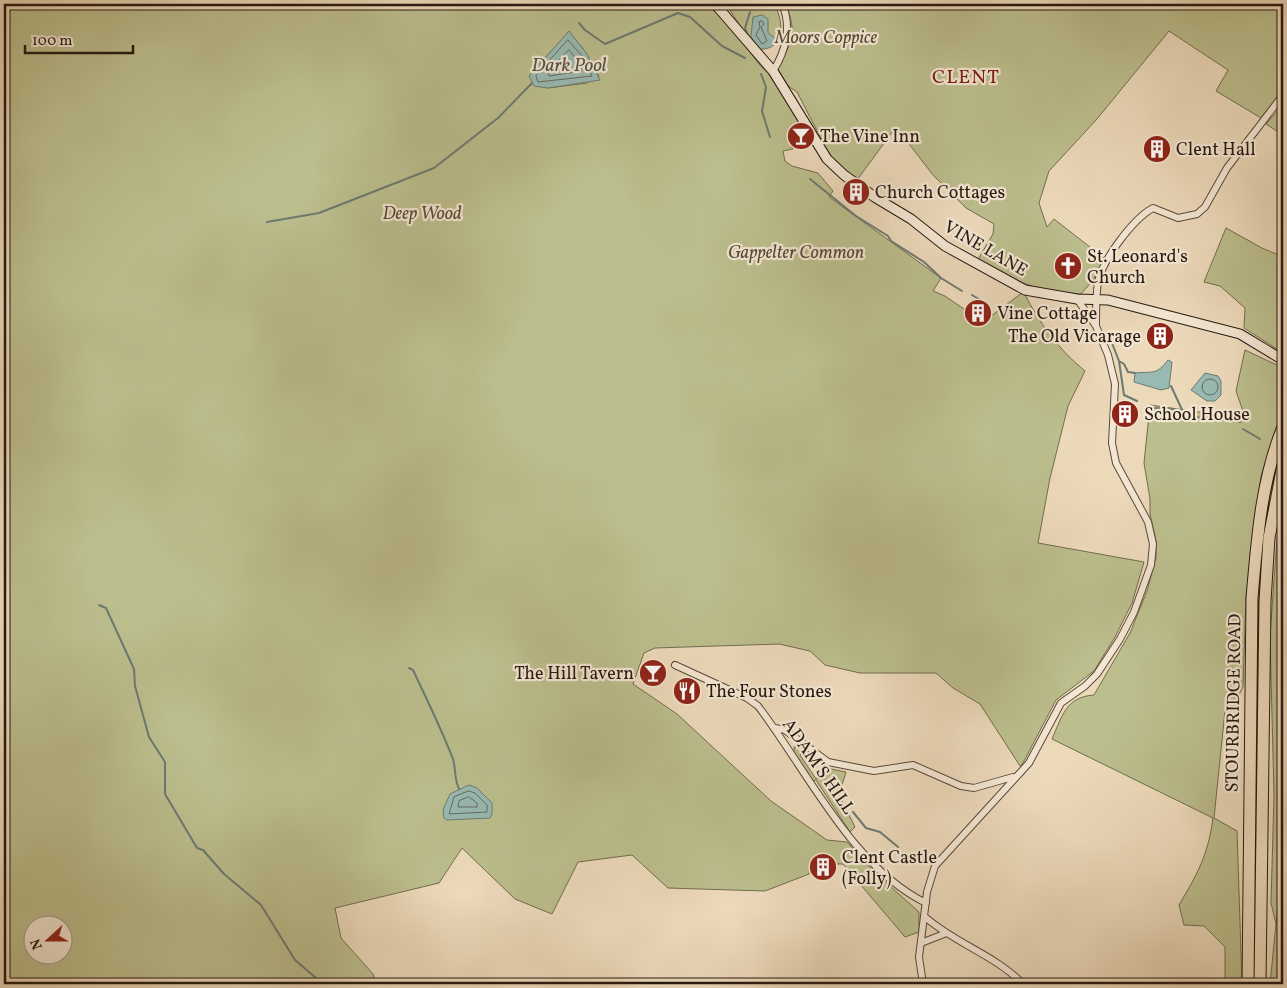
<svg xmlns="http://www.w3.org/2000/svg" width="1287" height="988" font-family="Vollkorn,serif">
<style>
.green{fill:#bcbe8d;stroke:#716c50;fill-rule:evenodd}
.water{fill:#99bab2;stroke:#6b7a72}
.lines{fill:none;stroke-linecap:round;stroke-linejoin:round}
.shore{stroke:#606a62;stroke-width:1}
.stream{stroke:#6b7a72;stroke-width:2}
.street-casing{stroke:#58493c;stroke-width:8}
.secondary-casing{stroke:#261912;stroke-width:11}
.highway-casing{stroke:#261912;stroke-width:13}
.street{stroke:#f3e6d2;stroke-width:6}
.secondary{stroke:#f3e6d2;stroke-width:9}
.highway{stroke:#ecd9ba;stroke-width:11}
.labels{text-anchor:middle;stroke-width:4.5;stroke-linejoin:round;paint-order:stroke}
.park-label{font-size:18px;font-style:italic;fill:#534b37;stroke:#f3e6d2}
.poi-label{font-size:18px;fill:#261912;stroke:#f3e6d2;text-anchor:start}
.street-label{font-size:18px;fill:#261912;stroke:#f3e6d2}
.water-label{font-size:19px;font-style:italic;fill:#4e514a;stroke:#f3e6d2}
.quarter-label{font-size:20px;letter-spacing:1px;fill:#7a1f14;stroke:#f3e6d2}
</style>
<rect width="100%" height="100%" fill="#ecd9ba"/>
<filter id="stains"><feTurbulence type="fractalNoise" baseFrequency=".004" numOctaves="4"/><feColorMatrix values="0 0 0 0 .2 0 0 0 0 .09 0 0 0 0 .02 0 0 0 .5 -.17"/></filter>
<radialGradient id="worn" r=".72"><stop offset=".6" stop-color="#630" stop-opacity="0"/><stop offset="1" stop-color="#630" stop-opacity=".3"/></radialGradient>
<path class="green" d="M 4,4 L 704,4 C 718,12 731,26 741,39 C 750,51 757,64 768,73 L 802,121 L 794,129 L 797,135 L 788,141 L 793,149 L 783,151 L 785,161 L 792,166 L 818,173 L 833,191 L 829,197 L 941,278 L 933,291 L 945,296 L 983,322 L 1022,293 L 1024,293 C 1041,325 1058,349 1085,371 L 1068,406 L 1050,478 L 1038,543 L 1144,562 L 1132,603 L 1115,637 L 1094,671 L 1056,700 L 1023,763 L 1020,766 L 980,704 L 953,688 L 936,673 L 860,673 L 825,665 L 810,651 L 779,644 L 655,648 L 644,653 L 633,684 L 677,714 L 771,801 L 827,840 L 847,842 L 872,870 L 919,912 L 919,932 L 905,937 L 843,864 L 837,864 L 831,858 L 813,862 L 809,874 L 765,891 L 668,888 L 632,855 L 578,862 L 552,914 L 515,899 L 462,848 L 439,883 L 335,908 L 341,938 L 373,974 L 377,984 L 4,984 ZM 558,44 L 582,47 L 599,76 L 587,83 L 548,88 L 529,76 ZM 32,926 L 62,926 L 62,956 L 32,956 Z
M 721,4 L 775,4 C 780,17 783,27 779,41 L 757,51 L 729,9 Z
M 786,4 L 1283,4 L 1283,91 L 1261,118 L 1216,91 L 1228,70 L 1169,31 L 1097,119 L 1049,171 L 1039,203 L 1047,227 L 1054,219 L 1104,258 L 1094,279 L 1081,294 C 1042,295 1011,278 977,261 L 993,234 L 994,224 L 966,208 L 933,175 L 896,127 L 857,180 L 830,156 L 797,92 L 788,86 L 777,68 C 793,40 797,35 786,4 Z
M 1283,105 L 1283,135 L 1266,124 Z
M 1226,228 L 1262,248 L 1283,257 L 1283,353 L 1244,328 L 1245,308 L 1220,286 L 1204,282 Z
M 1245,350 L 1283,368 L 1283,409 L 1261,476 L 1246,597 L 1243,687 L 1229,714 L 1225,711 L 1214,818 L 1237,831 L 1242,984 L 1225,984 L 1225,947 L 1204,926 L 1184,925 L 1179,905 C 1198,873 1208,855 1213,818 L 1052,739 C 1062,716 1066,697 1094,695 L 1130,633 L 1147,591 L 1156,558 L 1156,541 L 1150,514 L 1150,499 L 1144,463 L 1150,405 L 1241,418 L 1243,411 L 1236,391 Z
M 1283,512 L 1283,861 L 1276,924 L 1283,929 L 1283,984 L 1270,984 L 1276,924 L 1271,903 L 1274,795 L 1270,636 L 1277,539 Z
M 800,746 L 806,749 L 800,755 L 816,779 L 831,769 L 846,772 L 839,795 L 855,827 L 850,832 L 816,780 L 813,781 L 794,753 L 794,747 Z"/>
<path class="water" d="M 762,15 L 768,19 L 768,33 L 777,40 C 775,48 764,50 757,49 L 751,36 L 753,17 Z
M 569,31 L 587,54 L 600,80 L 548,88 L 534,86 L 529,76 Z
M 1168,360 L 1172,362 L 1169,388 L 1161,390 L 1134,382 L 1135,373 C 1152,371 1156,376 1168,360 Z
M 1205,373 L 1218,376 L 1221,381 L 1221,395 L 1215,401 L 1207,401 L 1191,390 Z
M 469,785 L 477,788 L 492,803 L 492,814 L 490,818 L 447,820 L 444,818 L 443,810 L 450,794 Z"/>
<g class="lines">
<path class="shore" d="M 762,21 L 764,24 L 761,27 L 767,41 L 762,44 L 756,35 L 760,27 L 759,22 Z
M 568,40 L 582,56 L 592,76 L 538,82 L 536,76 Z
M 569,50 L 577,60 L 582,71 L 549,76 L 548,72 Z
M1202 387a8 8 0 1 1 16 0a8 8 0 1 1-16 0Z
M 469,791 L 475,793 L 487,805 L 487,812 L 449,814 L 454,797 Z
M 469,797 L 477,803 L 477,807 L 458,807 L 459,801 Z"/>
<path class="stream" d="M 579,23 L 585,30 L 605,44 L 678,13 L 690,17 L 722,46 L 745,58
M 749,38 L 745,28 L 750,12
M 761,74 L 766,87 L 762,111 L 770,137
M 810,179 L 856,216 L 888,236 L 891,241 L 924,262 L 941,278 L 962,291
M 267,222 L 319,213 L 434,168 L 498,118 L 532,83
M 972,295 L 989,305
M 1108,333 L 1119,361 L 1124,395 L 1137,401
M 1119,361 L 1124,364 L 1128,372 L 1135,373
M 1171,386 L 1184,414
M 1153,408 L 1171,409 L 1203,419 L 1213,417 L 1240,422
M 1243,429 L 1260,439
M 99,605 L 106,608 L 134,669 L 135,686 L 149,737 L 165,762 L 165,794 L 197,848 L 203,850 L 224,874 L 261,905 L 295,960 L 323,984
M 409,668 L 413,670 C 427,700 441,728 453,759 C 456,769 454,779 459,789
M 853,812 L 866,828 L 880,832 L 898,847"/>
<defs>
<path id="street" d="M 773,71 C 786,51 792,26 782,4
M 1096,324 C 1096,311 1096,295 1098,282 C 1103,259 1133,219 1153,208 L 1178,218 L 1197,214 L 1205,207 L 1227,168 L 1283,95
M 675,665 L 747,698 L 758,706 C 807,770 852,867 926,903
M 775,728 L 785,730 L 828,762 L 874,771 L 913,765 L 961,786 L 974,788 L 1013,777
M 925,917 C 956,944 995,955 1023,984
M 921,943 L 944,934
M 923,984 L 919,957 L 927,892 L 935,866 L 1029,763 L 1061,703 L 1085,686 L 1097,674 L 1120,639 L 1134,612 L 1151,565 L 1153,544 L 1148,522 L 1116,463 L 1112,443 L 1115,384 L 1108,355 L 1096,326 L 1077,299"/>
<path id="secondary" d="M 715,4 L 773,71 L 827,159 L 844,175 L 876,198 L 911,219 L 945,246 L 1025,290 L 1077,299 L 1108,300 L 1240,334 L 1283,360"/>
<path id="highway" d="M 1248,984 L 1252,598 C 1257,540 1261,481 1283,427
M 1260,984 L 1265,601 L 1269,538 L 1283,465"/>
</defs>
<use href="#street" class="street-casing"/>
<use href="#secondary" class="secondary-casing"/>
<use href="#highway" class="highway-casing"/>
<use href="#street" class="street"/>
<use href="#secondary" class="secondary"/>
<use href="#highway" class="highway"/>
</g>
<defs>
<symbol id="bar-disc" viewBox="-11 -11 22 22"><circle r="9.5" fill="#8f2418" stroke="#f3e6d2"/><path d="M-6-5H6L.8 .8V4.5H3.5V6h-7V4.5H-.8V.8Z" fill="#fff"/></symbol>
<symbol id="building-disc" viewBox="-11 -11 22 22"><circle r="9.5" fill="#8f2418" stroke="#f3e6d2"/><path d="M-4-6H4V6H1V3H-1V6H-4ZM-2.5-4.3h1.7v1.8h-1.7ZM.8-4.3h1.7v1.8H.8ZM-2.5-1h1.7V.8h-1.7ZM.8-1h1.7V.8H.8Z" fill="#fff"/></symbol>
<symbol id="church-disc" viewBox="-11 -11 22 22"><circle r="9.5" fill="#8f2418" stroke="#f3e6d2"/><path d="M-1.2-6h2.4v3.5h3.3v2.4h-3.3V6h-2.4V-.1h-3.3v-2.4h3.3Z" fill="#fff"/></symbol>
<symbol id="restaurant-disc" viewBox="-11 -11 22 22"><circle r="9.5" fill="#8f2418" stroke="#f3e6d2"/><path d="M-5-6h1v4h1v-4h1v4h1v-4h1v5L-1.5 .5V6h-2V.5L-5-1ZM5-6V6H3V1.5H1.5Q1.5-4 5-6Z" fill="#fff"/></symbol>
</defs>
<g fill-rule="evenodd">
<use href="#bar-disc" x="785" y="120" width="32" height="32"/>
<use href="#building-disc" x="1141" y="133" width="32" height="32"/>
<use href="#building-disc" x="840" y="176" width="32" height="32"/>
<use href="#church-disc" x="1052" y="250" width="32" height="32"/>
<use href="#building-disc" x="962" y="297" width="32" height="32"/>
<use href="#building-disc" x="1144" y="320" width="32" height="32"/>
<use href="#building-disc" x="1109" y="398" width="32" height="32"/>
<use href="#bar-disc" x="637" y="657" width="32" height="32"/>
<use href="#restaurant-disc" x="671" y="675" width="32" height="32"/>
<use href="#building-disc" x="807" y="851" width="32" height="32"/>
</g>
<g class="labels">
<g class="park-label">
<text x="826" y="43">Moors Coppice</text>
<text x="422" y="219">Deep Wood</text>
<text x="796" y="258">Gappelter Common</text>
</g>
<g class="poi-label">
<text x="820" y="142">The Vine Inn</text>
<text x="1176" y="155">Clent Hall</text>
<text x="875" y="198">Church Cottages</text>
<text x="1087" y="262">St. Leonard's<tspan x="1087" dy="21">Church</tspan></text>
<text x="997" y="319">Vine Cottage</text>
<text x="1141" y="342" text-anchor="end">The Old Vicarage</text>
<text x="1144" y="420">School House</text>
<text x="634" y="679" text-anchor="end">The Hill Tavern</text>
<text x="706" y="697">The Four Stones</text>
<text x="842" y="863">Clent Castle<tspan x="842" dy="21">(Folly)</tspan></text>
</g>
<g class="street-label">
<text transform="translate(986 248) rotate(30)" y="6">VINE LANE</text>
<text transform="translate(1233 703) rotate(-89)" y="6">STOURBRIDGE ROAD</text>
<text transform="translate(819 766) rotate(55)" y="6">ADAM'S HILL</text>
</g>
<g class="water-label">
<text x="569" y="71">Dark Pool</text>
</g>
<g class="quarter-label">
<text x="966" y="83">CLENT</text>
</g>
</g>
<rect width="1287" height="988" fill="none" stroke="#ecd9ba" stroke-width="20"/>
<rect x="5" y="5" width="1277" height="978" fill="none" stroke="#261912" stroke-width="2.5"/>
<rect x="10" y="10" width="1267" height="968" fill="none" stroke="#261912"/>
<g transform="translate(48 940) rotate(249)"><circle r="24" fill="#f3e6d2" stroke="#a19485"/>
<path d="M0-4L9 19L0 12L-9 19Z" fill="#8f2418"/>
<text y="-8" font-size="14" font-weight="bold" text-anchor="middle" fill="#261912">N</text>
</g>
<path d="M25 45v8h108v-8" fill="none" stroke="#261912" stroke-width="2.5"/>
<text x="32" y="45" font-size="15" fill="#261912" stroke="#f3e6d2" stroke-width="4" paint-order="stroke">100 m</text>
<rect width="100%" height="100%" filter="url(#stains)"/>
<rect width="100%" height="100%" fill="url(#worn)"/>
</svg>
